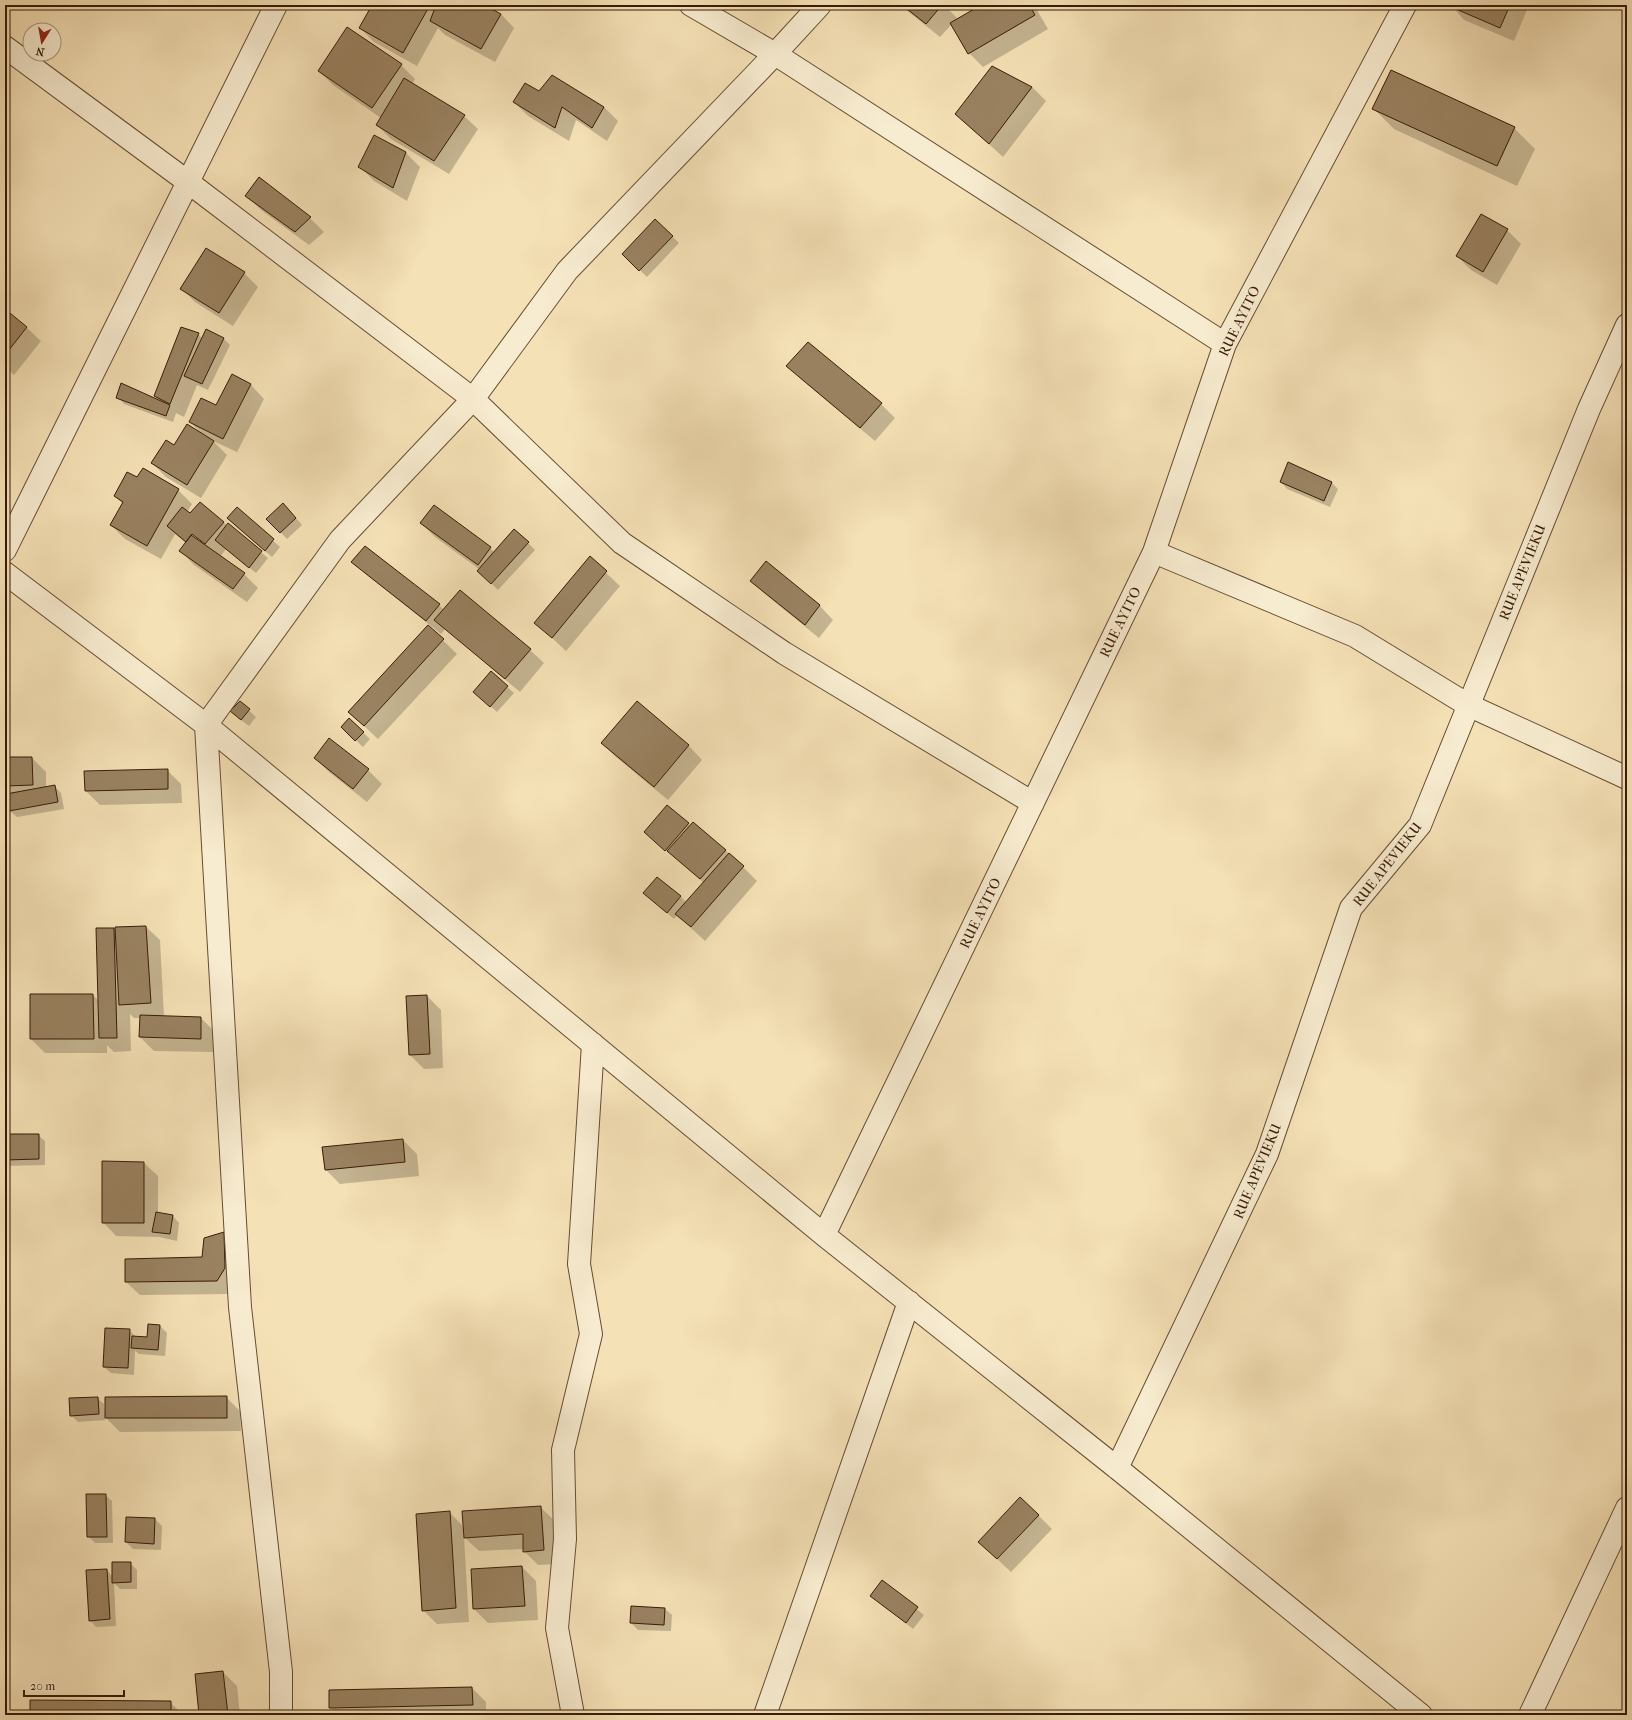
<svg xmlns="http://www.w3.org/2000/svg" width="1632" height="1720" font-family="'IM FELL French Canon',serif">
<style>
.shadow{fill:#0003;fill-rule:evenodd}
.building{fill:#9a8261;stroke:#371b05}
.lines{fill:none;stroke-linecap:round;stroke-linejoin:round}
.minor-casing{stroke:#664c31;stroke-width:24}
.minor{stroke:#f8ecd0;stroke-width:22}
.labels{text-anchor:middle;stroke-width:3;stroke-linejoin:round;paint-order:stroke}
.street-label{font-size:14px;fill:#371b05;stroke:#f8ecd0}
</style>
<rect width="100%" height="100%" fill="#f5e1b6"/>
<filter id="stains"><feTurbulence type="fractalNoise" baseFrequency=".005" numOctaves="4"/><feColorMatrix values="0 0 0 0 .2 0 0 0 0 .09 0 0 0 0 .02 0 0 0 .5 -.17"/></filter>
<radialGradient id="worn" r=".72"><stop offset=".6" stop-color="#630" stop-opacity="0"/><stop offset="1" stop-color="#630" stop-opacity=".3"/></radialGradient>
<path class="shadow" d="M 373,5 L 435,5 L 436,6 L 437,5 L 482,5 L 501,14 L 514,28 L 495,62 L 445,35 L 438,28 L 417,66 L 374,42 L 360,28 Z
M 900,5 L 944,5 L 957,18 L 952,23 L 983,5 L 1034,5 L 1048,29 L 983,67 L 969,53 L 952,24 L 940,37 Z
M 1451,5 L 1529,5 L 1514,41 L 1464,20 Z
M 347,29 L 401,65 L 415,79 L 412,84 L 464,116 L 478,129 L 449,174 L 391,139 L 377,125 L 381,118 L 333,85 L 319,71 Z
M 552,76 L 604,107 L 618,121 L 607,141 L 576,120 L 569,141 L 528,116 L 514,102 L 540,93 Z
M 1032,87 L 1046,101 L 1003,157 L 956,114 Z
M 1374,109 L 1514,128 L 1535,149 L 1517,186 L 1394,129 Z
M 406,153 L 420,167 L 407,201 L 374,181 L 360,167 Z
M 259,178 L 310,218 L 324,232 L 309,245 L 261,210 L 247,196 Z
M 1507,230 L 1521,244 L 1497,285 L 1471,270 L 1457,256 Z
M 672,236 L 679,243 L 647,277 L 623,254 Z
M 244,273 L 258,287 L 233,326 L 195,302 L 181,288 Z
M 5,311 L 27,328 L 41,341 L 14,375 L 5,367 Z
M 198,334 L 202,338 L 223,338 L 230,345 L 208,390 L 197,385 L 184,417 L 176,413 L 173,422 L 124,404 L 118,397 L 160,401 L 155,396 Z
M 788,366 L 881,404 L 895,418 L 875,441 L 802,380 Z
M 5,374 L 10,379 L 5,386 Z
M 251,385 L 264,399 L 237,452 L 213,441 L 227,455 L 201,498 L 166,477 L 152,463 L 174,447 L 201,433 L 190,422 Z
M 138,479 L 178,490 L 192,504 L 187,512 L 223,522 L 268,558 L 256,573 L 226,549 L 220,557 L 244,574 L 258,588 L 247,602 L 194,565 L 181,551 L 186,543 L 175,534 L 161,559 L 125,539 L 111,525 L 123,504 L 115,496 ZM 191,533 L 205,543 L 204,544 L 189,535 Z
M 1281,482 L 1331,482 L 1338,489 L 1330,507 L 1287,489 Z
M 237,508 L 280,547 L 272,557 L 235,525 Z
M 290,511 L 302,525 L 287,539 L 268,519 Z
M 421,523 L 490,548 L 495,553 L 528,543 L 535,550 L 498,590 L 485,577 L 479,569 L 435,537 Z
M 590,558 L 620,586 L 566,651 L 536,623 Z
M 353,562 L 439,605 L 444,610 L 530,650 L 544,663 L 520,692 L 445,629 L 441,634 L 367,575 Z
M 766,563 L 820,606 L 833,620 L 819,638 L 765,594 L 751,581 Z
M 428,626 L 457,654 L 378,739 L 349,712 Z
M 507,687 L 514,693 L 497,712 L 481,698 Z
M 240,702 L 256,717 L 249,726 L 238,718 Z
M 637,702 L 689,746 L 702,760 L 668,800 L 616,757 L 602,743 Z
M 349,719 L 370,739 L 363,747 L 342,727 Z
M 330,740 L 368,770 L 382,784 L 367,802 L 329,772 L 315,758 Z
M 5,758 L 32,758 L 46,772 L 46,788 L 54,786 L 61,793 L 64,809 L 17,817 L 10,811 L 8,800 L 5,800 Z
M 167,770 L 181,784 L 182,803 L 100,805 L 86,791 Z
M 5,801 L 10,819 L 5,820 Z
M 688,824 L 730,854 L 757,881 L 705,941 L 677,915 L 674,919 L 644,893 L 680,896 L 687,903 L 704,883 L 645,832 Z
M 146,927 L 160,940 L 164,1017 L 201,1018 L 215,1032 L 214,1052 L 154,1051 L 140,1037 L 141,1018 L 134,1018 L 130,1014 L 131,1051 L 114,1052 L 107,1045 L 107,1053 L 45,1053 L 31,1039 L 31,995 L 93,995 L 99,1001 L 97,929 Z
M 427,996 L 441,1010 L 443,1068 L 424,1069 L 410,1055 Z
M 5,1135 L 38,1135 L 45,1141 L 45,1165 L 5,1166 Z
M 403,1140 L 417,1154 L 419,1176 L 340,1184 L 326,1170 Z
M 144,1163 L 158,1176 L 158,1213 L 173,1216 L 179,1223 L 177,1241 L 159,1237 L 116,1236 L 103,1222 Z
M 224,1233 L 238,1247 L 231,1294 L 140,1295 L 126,1282 L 203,1258 L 204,1239 Z
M 160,1326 L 167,1333 L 165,1356 L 139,1354 L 135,1351 L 134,1375 L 111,1373 L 104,1367 L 129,1330 L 136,1337 L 148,1338 Z
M 226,1397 L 240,1411 L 241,1431 L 120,1432 L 105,1417 L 105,1420 L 78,1422 L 71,1415 L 97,1398 L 104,1404 L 105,1415 Z
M 105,1495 L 112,1501 L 113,1543 L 95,1543 L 88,1536 Z
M 541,1508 L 555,1521 L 557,1564 L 538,1565 L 524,1551 L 524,1549 L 479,1551 L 464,1537 L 469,1622 L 437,1624 L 423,1610 L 449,1512 L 464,1527 Z
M 1038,1515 L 1052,1529 L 1011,1572 L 979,1542 Z
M 155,1519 L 162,1526 L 161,1550 L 133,1549 L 126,1542 Z
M 130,1563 L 137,1570 L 137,1589 L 120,1589 L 114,1583 L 116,1626 L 96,1627 L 90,1620 L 107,1570 L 113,1577 Z
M 522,1567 L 536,1581 L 538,1620 L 488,1623 L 474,1609 L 472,1570 Z
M 883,1582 L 924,1615 L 913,1629 L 872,1596 Z
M 665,1609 L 672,1615 L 671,1631 L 638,1630 L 631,1623 Z
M 223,1672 L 237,1686 L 240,1715 L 200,1715 Z
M 472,1688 L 486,1702 L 486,1714 L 494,1715 L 337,1715 L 330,1708 Z
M 170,1702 L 183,1715 L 31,1715 Z"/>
<path class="building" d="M 372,5 L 430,5 L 403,53 L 359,28 Z
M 436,5 L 484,5 L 501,14 L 481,49 L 430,21 Z
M 902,5 L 942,5 L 926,24 Z
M 981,5 L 1029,5 L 1035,15 L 968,54 L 950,23 Z
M 1450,5 L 1510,5 L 1500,28 L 1449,6 Z
M 347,27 L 402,64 L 372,108 L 318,71 Z
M 992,66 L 1032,87 L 989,144 L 955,114 Z
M 1391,70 L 1515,127 L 1497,166 L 1372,109 Z
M 552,75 L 604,107 L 592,128 L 562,107 L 555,128 L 513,102 L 525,83 L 539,91 Z
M 404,78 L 465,115 L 434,161 L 376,125 Z
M 374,135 L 406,152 L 393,188 L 358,167 Z
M 259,177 L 311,217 L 295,232 L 245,196 Z
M 1481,214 L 1508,229 L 1483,272 L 1456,256 Z
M 655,219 L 673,236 L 639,271 L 622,254 Z
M 206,248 L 245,272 L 219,313 L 180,289 Z
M 5,309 L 27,327 L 5,355 Z
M 181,327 L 199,333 L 170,404 L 154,396 Z
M 206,329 L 224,338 L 202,384 L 184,376 Z
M 808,342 L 882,403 L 860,428 L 786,366 Z
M 232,374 L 251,384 L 223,439 L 189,422 L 201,398 L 216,405 Z
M 121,383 L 170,405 L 166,416 L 116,398 Z
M 187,424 L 214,441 L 187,485 L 151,463 L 166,440 L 174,445 Z
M 1288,462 L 1332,482 L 1324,501 L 1280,482 Z
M 143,468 L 179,489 L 147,546 L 110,525 L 123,502 L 114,496 L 127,472 L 137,477 Z
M 200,502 L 224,522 L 205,544 L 192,534 L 186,542 L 167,526 L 182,507 L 190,513 Z
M 283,503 L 296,518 L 280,533 L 266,519 Z
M 434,505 L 491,547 L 478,565 L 420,523 Z
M 237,507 L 274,539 L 265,551 L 227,518 Z
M 228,523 L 262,551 L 249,568 L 215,540 Z
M 514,529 L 529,542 L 491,584 L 477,571 Z
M 191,535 L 245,573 L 233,589 L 179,551 Z
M 365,546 L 440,604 L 426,621 L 351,562 Z
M 590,556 L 607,571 L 552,638 L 534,623 Z
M 766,561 L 820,605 L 805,625 L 750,581 Z
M 460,590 L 531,649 L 505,679 L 434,620 Z
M 428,625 L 444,639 L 364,726 L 348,712 Z
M 491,671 L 508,686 L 490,707 L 473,692 Z
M 240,701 L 250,709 L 241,720 L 230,711 Z
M 637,701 L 689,745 L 654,787 L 601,743 Z
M 349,718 L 364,732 L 355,741 L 341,727 Z
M 329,738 L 369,769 L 353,789 L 314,758 Z
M 5,757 L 32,757 L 33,785 L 5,786 Z
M 168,769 L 168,789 L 85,791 L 84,771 Z
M 55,785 L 58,802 L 9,811 L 6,794 Z
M 667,805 L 689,823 L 665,851 L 644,832 Z
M 693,822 L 726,850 L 700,879 L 667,851 Z
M 729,853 L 744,866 L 691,927 L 675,914 Z
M 657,877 L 681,896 L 667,913 L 643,893 Z
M 146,926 L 151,1003 L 119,1005 L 115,927 Z
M 96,928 L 114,928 L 117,1038 L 99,1038 Z
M 30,994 L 93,994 L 94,1039 L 30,1039 Z
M 427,995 L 430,1054 L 409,1055 L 406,996 Z
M 140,1015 L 201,1017 L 201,1039 L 139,1037 Z
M 5,1134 L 39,1134 L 39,1159 L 5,1160 Z
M 403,1139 L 405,1162 L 325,1170 L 322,1147 Z
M 102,1161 L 144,1162 L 144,1223 L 102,1223 Z
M 156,1212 L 173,1215 L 170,1234 L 152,1232 Z
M 224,1232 L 225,1268 L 217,1281 L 125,1282 L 125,1259 L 202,1257 L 204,1238 Z
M 148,1324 L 160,1325 L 158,1350 L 131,1348 L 132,1336 L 147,1337 Z
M 105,1328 L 130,1329 L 128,1368 L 103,1367 Z
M 227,1396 L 227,1418 L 105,1418 L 105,1397 Z
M 98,1397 L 99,1414 L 70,1416 L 69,1398 Z
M 86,1494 L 106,1494 L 107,1537 L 87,1537 Z
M 1020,1497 L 1039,1515 L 997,1559 L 978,1542 Z
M 541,1506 L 544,1550 L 523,1552 L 523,1534 L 464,1538 L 462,1511 Z
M 450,1511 L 456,1608 L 422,1611 L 416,1514 Z
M 126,1517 L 155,1518 L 154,1544 L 125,1542 Z
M 112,1562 L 131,1562 L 131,1582 L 112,1583 Z
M 522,1566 L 525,1606 L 473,1609 L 471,1569 Z
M 107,1569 L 110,1619 L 89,1621 L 86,1570 Z
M 882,1580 L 918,1607 L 906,1623 L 870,1596 Z
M 631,1606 L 665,1608 L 664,1625 L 630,1623 Z
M 223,1671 L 228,1715 L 199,1715 L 195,1674 Z
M 472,1687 L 473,1705 L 329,1708 L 329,1690 Z
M 30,1700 L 171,1701 L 171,1715 L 30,1715 Z
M 494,1713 L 494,1715 L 372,1715 L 372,1714 Z"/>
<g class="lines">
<defs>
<path id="minor" d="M 691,5 L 775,54 L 1225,344
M 5,47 L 188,182 L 473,399 L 622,543 L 784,653 L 1033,803
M 5,550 L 276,5
M 1154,552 L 1355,636 L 1468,705 L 1627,778
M 5,573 L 206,725 L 824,1235 L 1117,1468 L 1421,1715
M 824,1235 L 1154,552 L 1225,344 L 1405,5
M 1117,1468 L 1267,1154 L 1351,908 L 1420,825 L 1589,409 L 1627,325
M 281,1715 L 281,1672 L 240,1307 L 206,725 L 340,540 L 473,399 L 567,271 L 775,54 L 820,5
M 573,1715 L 557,1628 L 565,1539 L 563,1450 L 591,1334 L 579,1264 L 593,1044
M 765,1715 L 909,1302
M 1530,1715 L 1627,1508"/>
</defs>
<use href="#minor" class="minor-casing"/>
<use href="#minor" class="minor"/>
</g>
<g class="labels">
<g class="street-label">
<text transform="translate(1239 321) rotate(-64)" y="5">RUE AYITO</text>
<text transform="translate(1522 572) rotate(-68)" y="5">RUE APEVIEKU</text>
<text transform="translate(1120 622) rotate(-64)" y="5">RUE AYITO</text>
<text transform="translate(1387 864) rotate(-52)" y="5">RUE APEVIEKU</text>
<text transform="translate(980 913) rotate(-64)" y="5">RUE AYITO</text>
<text transform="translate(1257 1171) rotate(-67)" y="5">RUE APEVIEKU</text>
</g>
</g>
<rect width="1632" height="1720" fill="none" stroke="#f5e1b6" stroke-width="20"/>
<rect x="6" y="6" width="1620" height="1708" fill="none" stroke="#371b05" stroke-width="2"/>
<rect x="10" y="10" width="1612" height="1700" fill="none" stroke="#371b05"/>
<g transform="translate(42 42) rotate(191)"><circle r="19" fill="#f8ecd0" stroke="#ab987f"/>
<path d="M0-3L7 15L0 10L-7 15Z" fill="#8f2418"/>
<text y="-6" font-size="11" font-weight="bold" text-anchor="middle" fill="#371b05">N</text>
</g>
<path d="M24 1690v6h100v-6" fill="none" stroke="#371b05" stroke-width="2"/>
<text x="30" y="1690" font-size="12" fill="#371b05" stroke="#f8ecd0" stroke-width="3" paint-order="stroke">20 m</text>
<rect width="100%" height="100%" filter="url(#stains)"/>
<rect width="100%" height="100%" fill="url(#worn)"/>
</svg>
